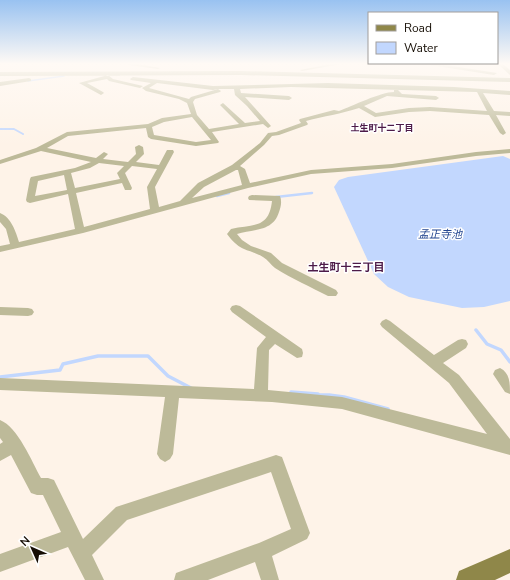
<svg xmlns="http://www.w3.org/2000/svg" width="510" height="580" font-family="'Nunito Sans','Noto Sans JP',sans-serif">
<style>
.water{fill:#c2d7fe}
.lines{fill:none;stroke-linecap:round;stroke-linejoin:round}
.stream-far3{stroke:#c2d7fe;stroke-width:1.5}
.stream-far2{stroke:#c2d7fe;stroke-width:2}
.stream-far1{stroke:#c2d7fe;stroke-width:2.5}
.stream{stroke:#c2d7fe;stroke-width:3.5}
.minor{fill:#bdba99;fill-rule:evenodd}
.major{fill:#8f8749;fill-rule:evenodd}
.labels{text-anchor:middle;stroke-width:3;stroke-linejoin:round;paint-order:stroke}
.far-neighbourhood-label{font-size:9px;font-weight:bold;fill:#4d1b49;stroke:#fff}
.water-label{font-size:11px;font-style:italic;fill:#244690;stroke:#fff}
.neighbourhood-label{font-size:11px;font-weight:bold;fill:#4d1b49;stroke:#fff}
</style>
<rect width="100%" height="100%" fill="#fef3e8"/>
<path class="water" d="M 503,156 L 510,159 L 510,301 L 484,307 L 462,308 L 409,297 L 388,287 L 374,274 L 334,187 L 339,180 L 348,177 Z"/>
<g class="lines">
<path class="stream-far3" d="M 28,81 L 64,76"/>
<path class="stream-far2" d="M 0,129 L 14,129 L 23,134"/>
<path class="stream-far1" d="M 217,196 L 229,193
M 276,197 L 312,193"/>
<path class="stream" d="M 476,330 L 487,344 L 501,350 L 510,362
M 0,377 L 60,370 L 63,364 L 98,356 L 148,356 L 168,376 L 191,388
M 291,392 L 318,394
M 316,395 L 330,395
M 329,395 L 344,397 L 388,409"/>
<path class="minor" d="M 127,64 L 138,64 L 160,68 L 158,69 L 129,65 Z
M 331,64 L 341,64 L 302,71 L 300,70 Z
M 428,64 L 439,64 L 497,73 L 494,75 L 430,65 Z
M 498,64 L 503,64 L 510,70 L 510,75 Z
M 241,71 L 510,78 L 510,82 L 241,75 L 0,76 L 0,72 Z
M 108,75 L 113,79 L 143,86 L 140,88 L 109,81 L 107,79 L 87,83 L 103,92 L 104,93 L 101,95 L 79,83 Z
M 133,77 L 213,86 L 328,83 L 454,87 L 510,91 L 510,95 L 483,93 L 494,111 L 510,112 L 510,116 L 496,115 L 506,133 L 503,135 L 500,133 L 489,115 L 430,111 L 409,112 L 375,117 L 359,108 C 341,114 324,116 306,121 L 308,124 L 307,125 L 279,135 L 272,136 L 264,145 L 240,166 L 245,169 L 250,183 L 311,170 L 392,164 L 476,152 L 510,149 L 510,153 L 476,156 L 392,168 L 311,174 L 248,188 L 83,233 L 0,252 L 0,246 L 10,244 L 6,229 L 0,222 L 0,213 C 11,217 16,232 19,242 L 75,229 L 68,194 L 30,203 L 27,202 L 26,200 L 30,179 L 31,177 L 75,168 L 91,162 L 41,151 L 0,164 L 0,160 L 36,148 L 67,132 L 148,124 L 162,118 L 191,114 L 187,103 L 179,99 L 146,91 L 142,88 L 151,83 L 131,80 L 130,79 ZM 157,83 L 213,90 L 218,89 L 191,97 L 189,99 L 149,88 ZM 291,87 L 477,92 L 487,111 L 430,107 L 409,108 L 376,113 L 364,106 L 387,96 L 436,100 L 439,98 L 436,96 L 402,94 L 398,90 L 394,90 L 394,92 C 381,92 352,106 339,111 L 334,110 L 300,119 L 299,120 L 301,123 L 276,132 L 268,133 L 260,143 L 232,165 L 198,183 L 180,201 L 159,207 L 155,187 L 174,152 L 173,150 L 167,150 L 159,165 L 136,162 L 144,154 L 143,147 L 139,145 L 135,147 L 136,154 L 128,162 L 103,159 L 108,154 L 104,152 L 96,158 L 47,148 L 68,136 L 146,128 L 148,137 L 151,139 L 196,146 L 218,143 L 219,142 L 212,132 L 263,124 L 268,128 L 271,126 L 245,97 L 289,100 L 292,98 L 289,96 L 241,93 L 240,89 ZM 218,89 L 234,89 L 235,95 L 247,106 L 260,121 L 245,123 L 223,103 L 220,105 L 239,124 L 209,129 L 197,115 L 193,102 L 195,99 L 220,92 L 221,91 ZM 192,117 L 211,140 L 196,142 L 154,135 L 152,127 L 164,122 ZM 99,163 L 124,166 L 117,173 L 120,179 L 75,188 L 71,173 L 90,168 ZM 132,166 L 157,169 L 147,187 L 150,209 L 84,227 L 76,193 L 122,183 L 125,190 L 131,190 L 132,188 L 125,173 ZM 236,170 L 238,170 L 242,185 L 192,198 L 204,187 ZM 64,175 L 67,190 L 35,196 L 38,181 Z
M 29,78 L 31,79 L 31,81 L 0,86 L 0,82 Z
M 252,195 L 280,196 C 282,201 281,207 279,212 C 273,232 253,229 237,234 L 242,240 L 251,246 L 271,253 L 282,263 L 336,290 L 338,293 L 336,296 L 328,296 C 311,287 292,279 275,268 C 271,265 268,260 263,257 C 248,248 241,253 227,234 L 231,229 C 253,224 269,229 272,201 L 249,200 L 248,198 L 249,196 Z
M 236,305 L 240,306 L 302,349 L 303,353 L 302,357 L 297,358 L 275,344 L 269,350 L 268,390 L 342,397 L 487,434 L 449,383 L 382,327 L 380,324 L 382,321 L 386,319 L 390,321 L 434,355 L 458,340 L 462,339 L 466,340 L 468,344 L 466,348 L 443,363 L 459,375 L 510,439 L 510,455 L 342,409 L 272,402 L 179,398 L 173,454 L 170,459 L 165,462 L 160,459 L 157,454 L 165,397 L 0,390 L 0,378 L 254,389 L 257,348 L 266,337 L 232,312 L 230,309 L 232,306 Z
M 0,307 L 28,308 L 32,309 L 34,312 L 32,315 L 28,316 L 0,315 Z
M 500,368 C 510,373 510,383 510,394 L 505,392 L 493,374 L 495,370 Z
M 0,420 C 18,427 32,462 41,478 L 48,478 L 54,480 L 83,539 L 116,507 L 276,455 L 282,457 L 310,533 L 307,539 L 272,556 L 279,580 L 261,580 L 255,562 L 208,580 L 174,580 L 176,573 L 259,543 L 291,529 L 271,472 L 127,520 L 92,555 L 104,580 L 85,580 L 68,547 L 0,572 L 0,554 L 61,532 L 43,495 L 37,495 L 31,493 L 11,455 L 0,461 L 0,444 L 3,442 L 0,438 Z"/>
<path class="major" d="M 510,549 L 510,573 L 495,580 L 456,580 L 459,571 Z"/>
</g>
<linearGradient id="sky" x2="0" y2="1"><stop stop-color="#99c2f1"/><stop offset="0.44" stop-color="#fffaf5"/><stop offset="1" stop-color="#fffaf5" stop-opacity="0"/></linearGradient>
<rect width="510" height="145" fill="url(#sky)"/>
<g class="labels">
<g class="far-neighbourhood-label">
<text x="382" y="131">土生町十二丁目</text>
</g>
<g class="water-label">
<text x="440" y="238">孟正寺池</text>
</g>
<g class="neighbourhood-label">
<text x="346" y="271">土生町十三丁目</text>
</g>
</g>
<rect x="368" y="12" width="130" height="52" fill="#ffffff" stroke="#a19e9b"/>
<rect x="376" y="25" width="20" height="6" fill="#8f8749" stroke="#a19e9b"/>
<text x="404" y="32" font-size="12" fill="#150d04">Road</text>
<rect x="376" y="42" width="20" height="12" fill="#c2d7fe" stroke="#a19e9b"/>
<text x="404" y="52" font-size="12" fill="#150d04">Water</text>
<g transform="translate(32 548) rotate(315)" stroke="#ffffff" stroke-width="3" paint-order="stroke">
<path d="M0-3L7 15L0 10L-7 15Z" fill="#150d04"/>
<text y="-6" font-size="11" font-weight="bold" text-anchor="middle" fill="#150d04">N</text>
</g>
</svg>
